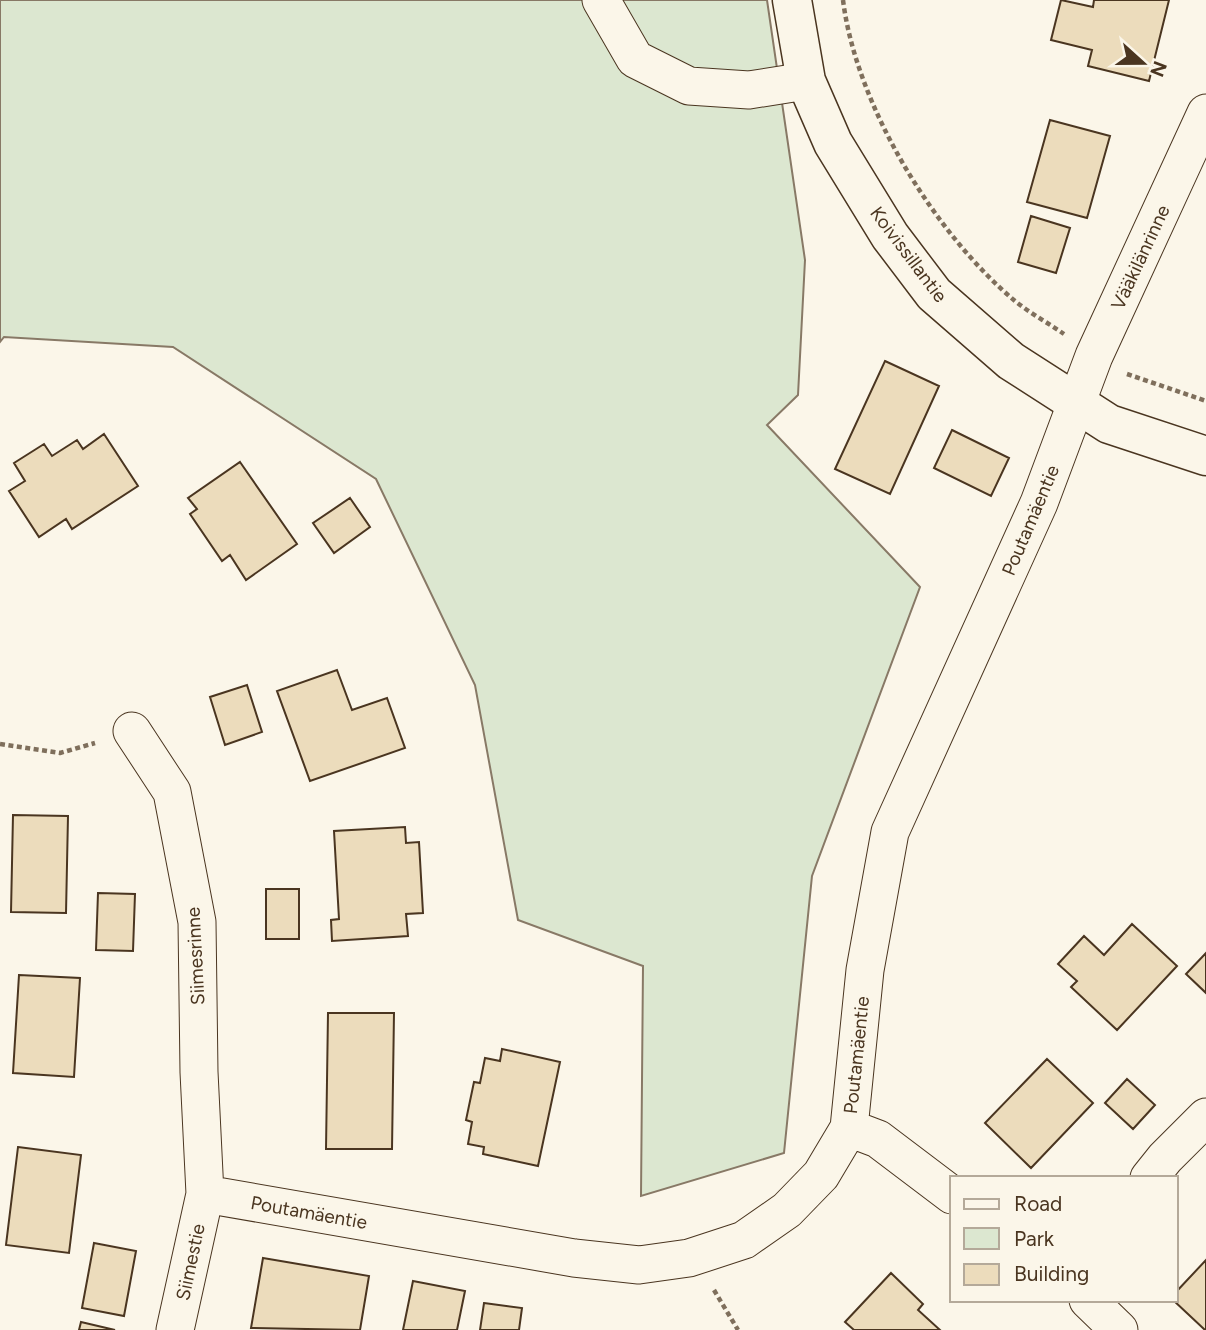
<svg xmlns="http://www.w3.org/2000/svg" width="1206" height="1330" font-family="Figtree,sans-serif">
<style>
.green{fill:#dce7d0;stroke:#887966;stroke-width:2}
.building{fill:#ecdcbc;stroke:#4a3520;stroke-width:2}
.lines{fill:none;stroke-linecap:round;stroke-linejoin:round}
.minor-casing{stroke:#4a3520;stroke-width:39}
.tertiary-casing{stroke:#4a3520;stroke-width:41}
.path{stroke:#7f6f5c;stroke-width:4.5;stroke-dasharray:5 3.5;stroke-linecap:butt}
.minor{stroke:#fbf6e9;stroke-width:37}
.tertiary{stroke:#fbf6e9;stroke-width:38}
.labels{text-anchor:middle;stroke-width:5;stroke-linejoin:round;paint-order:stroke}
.street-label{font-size:19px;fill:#4a3520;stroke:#fbf6e9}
</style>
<rect width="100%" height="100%" fill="#fbf6e9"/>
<path class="green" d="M 0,0 L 767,0 L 805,260 L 798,395 L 767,425 L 920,587 L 812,876 L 784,1153 L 641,1196 L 643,966 L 518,920 L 475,685 L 376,479 L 173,347 L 4,337 L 0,342 Z"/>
<path class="building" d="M 1061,0 L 1093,7 L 1094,0 L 1169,0 L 1149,81 L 1088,66 L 1092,50 L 1051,40 Z
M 1050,120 L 1110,136 L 1087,218 L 1027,202 Z
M 1031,216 L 1070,228 L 1056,273 L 1018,262 Z
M 885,361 L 939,386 L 890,494 L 835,469 Z
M 952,430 L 1009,458 L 991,496 L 934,468 Z
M 104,434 L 138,486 L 72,529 L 66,519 L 39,537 L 9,491 L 25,481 L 14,463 L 44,444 L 52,456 L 77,440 L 83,449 Z
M 240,462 L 297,544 L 246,580 L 230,555 L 222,561 L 190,514 L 197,509 L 188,498 Z
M 350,498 L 370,527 L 334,553 L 313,523 Z
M 337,670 L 352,710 L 387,698 L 405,748 L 310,781 L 277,691 Z
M 247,685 L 262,732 L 225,745 L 210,697 Z
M 13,815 L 68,816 L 66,913 L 11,912 Z
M 405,827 L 406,843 L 419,842 L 423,913 L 406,914 L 408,936 L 332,941 L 331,920 L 339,919 L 334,831 Z
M 266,889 L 299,889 L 299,939 L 266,939 Z
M 98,893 L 135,894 L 133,951 L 96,950 Z
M 1132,924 L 1177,966 L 1117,1030 L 1071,987 L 1077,981 L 1058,964 L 1084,936 L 1104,955 Z
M 1206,953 L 1206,993 L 1186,974 Z
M 19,975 L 80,978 L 74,1077 L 13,1073 Z
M 328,1013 L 394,1013 L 392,1149 L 326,1149 Z
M 502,1049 L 560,1062 L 538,1166 L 483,1154 L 484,1147 L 468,1144 L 472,1122 L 466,1120 L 474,1082 L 480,1083 L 485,1058 L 500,1061 Z
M 1047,1059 L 1093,1103 L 1031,1168 L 985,1123 Z
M 1127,1079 L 1155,1105 L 1133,1129 L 1105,1103 Z
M 18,1147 L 81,1155 L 69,1253 L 6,1245 Z
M 94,1243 L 136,1251 L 124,1316 L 82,1308 Z
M 263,1258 L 369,1276 L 360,1330 L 251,1328 Z
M 1206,1260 L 1206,1330 L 1205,1330 L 1173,1300 L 1176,1300 L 1176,1292 Z
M 891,1273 L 923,1304 L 918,1310 L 940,1330 L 854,1330 L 845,1322 Z
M 413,1281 L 465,1291 L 457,1330 L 403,1330 Z
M 484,1303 L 522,1308 L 519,1330 L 480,1330 Z
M 81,1322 L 115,1330 L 79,1330 Z"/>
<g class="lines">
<defs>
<path id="minor" d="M 601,0 L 635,59 L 689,86 L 749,90 L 806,81
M 132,731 L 172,792 L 197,922 L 199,1072 L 205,1194 L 175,1330
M 849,1128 L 878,1139 L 952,1195
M 1149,1178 L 1165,1158 L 1206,1117
M 205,1194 L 574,1258 L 639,1265 L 689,1258 L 744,1240 L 787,1210 L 821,1175 L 849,1128 L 865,970 L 890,832 L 1039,503 L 1094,356 L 1206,113
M 1088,1300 L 1119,1330"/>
<path id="tertiary" d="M 792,0 L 806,81 L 833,143 L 890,236 L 934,294 L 1011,361 L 1109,424 L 1206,456"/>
</defs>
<use href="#minor" class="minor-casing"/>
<use href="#tertiary" class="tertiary-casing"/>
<path class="path" d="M 843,0 C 856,105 934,233 1015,301 C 1030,313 1048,323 1064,334
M 1127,374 L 1206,401
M 0,744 L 60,753 L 95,743
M 714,1290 L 738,1330"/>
<use href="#minor" class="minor"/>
<use href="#tertiary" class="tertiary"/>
</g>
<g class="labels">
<g class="street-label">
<text transform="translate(909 254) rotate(53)" y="7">Koivissillantie</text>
<text transform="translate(1140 257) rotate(-65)" y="7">Vääkilänrinne</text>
<text transform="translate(1030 520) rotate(-67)" y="7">Poutamäentie</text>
<text transform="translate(195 956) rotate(-93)" y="7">Siimesrinne</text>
<text transform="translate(856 1055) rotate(-84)" y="7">Poutamäentie</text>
<text transform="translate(309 1212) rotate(10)" y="7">Poutamäentie</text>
<text transform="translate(190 1262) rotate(-78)" y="7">Siimestie</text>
</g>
</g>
<rect x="950" y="1176" width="228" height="126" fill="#fbf6e9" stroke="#b4a999" stroke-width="2"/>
<rect x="964" y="1199" width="35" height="10" fill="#fbf6e9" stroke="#b4a999" stroke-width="2"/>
<text x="1014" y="1211" font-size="21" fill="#4a3520">Road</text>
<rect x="964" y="1228" width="35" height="21" fill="#dce7d0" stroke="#b4a999" stroke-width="2"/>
<text x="1014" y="1246" font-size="21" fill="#4a3520">Park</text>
<rect x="964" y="1264" width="35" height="21" fill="#ecdcbc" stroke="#b4a999" stroke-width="2"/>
<text x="1014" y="1281" font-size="21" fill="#4a3520">Building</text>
<g transform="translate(1143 63) rotate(111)" stroke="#fbf6e9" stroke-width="5" paint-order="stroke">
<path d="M0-5L12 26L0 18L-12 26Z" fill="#4a3520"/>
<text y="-10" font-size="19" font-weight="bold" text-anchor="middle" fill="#4a3520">N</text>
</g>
</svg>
